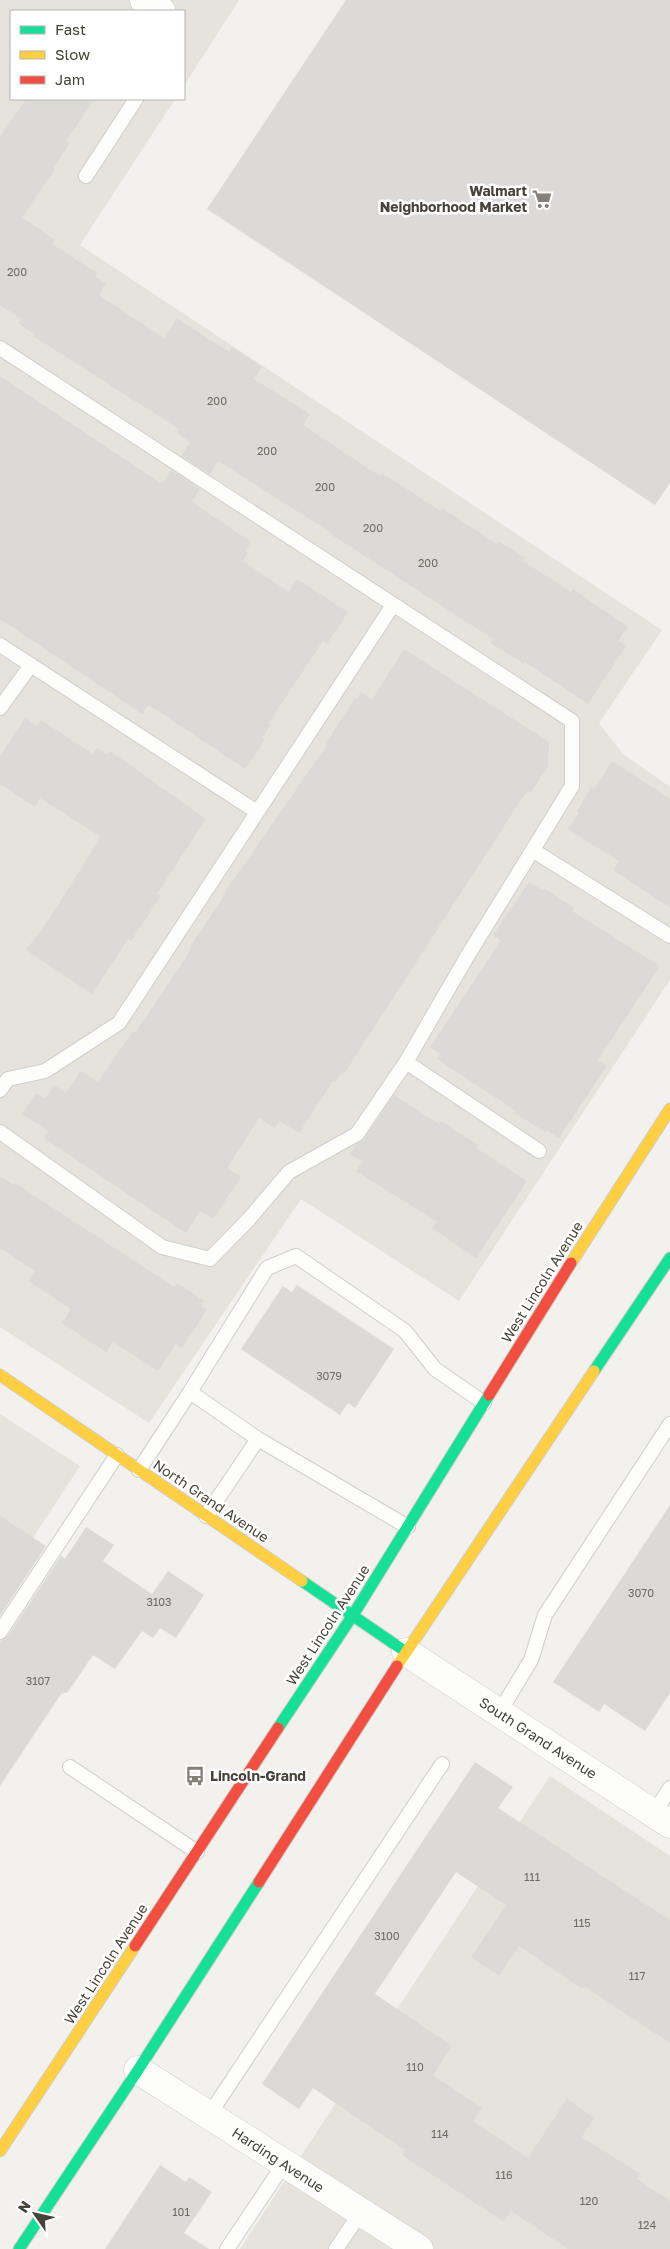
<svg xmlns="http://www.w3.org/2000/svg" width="670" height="2249" font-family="'Golos Text',sans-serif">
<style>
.residential{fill:#e5e3db}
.building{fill:#dcdad6}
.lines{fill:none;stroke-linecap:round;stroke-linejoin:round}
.lane-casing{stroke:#d0cfcb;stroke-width:16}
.street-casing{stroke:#d0cfcb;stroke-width:29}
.fast-casing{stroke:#d0cec4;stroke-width:13}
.slow-casing{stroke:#d0cec4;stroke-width:13}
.jam-casing{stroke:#d0cec4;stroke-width:13}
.lane{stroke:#fdfdfc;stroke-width:14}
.street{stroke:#fdfdfc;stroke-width:28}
.fast{stroke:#16e098;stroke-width:11}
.slow{stroke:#ffcf43;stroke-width:11}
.jam{stroke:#f24e42;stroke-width:11}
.labels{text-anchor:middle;stroke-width:5;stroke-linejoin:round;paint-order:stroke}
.number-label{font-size:11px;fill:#6e6a61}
.poi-label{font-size:14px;font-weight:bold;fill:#484339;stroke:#fff;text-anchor:end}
.street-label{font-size:14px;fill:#484339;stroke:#fff}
</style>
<rect width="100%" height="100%" fill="#f2f1ed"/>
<path class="residential" d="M 0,0 L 239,0 L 184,86 L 184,11 L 11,11 L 11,99 L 175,99 L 80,245 L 662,630 L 599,723 L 623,754 L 670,787 L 670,980 L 459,1301 L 301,1199 L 149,1423 L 0,1327 Z
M 0,1414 L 80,1466 L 0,1588 Z
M 550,1776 L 670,1856 L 670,2249 L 240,2249 Z"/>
<path class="building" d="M 346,0 L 670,0 L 670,483 L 655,505 L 207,209 Z
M 26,99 L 95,99 L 66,141 L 70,143 L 53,168 L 55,169 L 22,217 L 55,240 L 52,244 L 97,273 L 96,277 L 106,284 L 99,295 L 164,338 L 177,318 L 229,352 L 232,347 L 262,367 L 254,379 L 310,414 L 303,425 L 380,476 L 382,473 L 441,511 L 442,508 L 497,544 L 498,541 L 525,558 L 523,561 L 571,592 L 573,589 L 628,627 L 618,641 L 626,646 L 588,704 L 525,662 L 524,664 L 490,643 L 493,639 L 332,535 L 333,534 L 218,461 L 210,474 L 181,456 L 190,442 L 177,433 L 179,429 L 33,336 L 34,334 L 18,323 L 21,319 L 0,305 L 0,137 Z
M 0,376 L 162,484 L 171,470 L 200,489 L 192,502 L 251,542 L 245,551 L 248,553 L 243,561 L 289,592 L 297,579 L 348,612 L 327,644 L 323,641 L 268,724 L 271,725 L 262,738 L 265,740 L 245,769 L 149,705 L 142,714 L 0,619 Z
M 404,649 L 549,742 L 548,767 L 531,792 L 528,791 L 521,800 L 344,1074 L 342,1073 L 335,1082 L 333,1081 L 299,1133 L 280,1121 L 275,1128 L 259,1118 L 227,1168 L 241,1177 L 213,1219 L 200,1211 L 186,1233 L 44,1138 L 48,1131 L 22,1114 L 36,1093 L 45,1099 L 54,1085 L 66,1093 L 81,1071 L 98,1082 L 133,1031 L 135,1033 L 183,962 L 191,949 L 189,948 L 226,893 L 225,892 L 327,745 L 325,744 L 355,698 L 357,699 L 361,692 L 372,700 Z
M 25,718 L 37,726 L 41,720 L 93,754 L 97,748 L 107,754 L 110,751 L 206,819 L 157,894 L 161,896 L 131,941 L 128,939 L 92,994 L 26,950 L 47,922 L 101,837 L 40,798 L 35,807 L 0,784 L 0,756 Z
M 612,761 L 670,799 L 670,908 L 613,870 L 619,861 L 568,829 L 579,813 L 577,811 L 591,787 L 594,789 Z
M 529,882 L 542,890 L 544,888 L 574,908 L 572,911 L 660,966 L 598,1060 L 607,1066 L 559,1138 L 546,1130 L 545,1132 L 515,1113 L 516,1111 L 437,1059 L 440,1054 L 430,1047 L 501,941 L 493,935 Z
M 394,1095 L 439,1124 L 441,1121 L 478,1145 L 476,1148 L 527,1181 L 476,1258 L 432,1228 L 437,1222 L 356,1171 L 362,1162 L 350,1154 L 357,1144 L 364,1139 Z
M 0,1176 L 14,1185 L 15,1183 L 174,1287 L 177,1283 L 204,1301 L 201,1306 L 207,1310 L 182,1348 L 176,1344 L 158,1371 L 113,1342 L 106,1352 L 62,1323 L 71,1309 L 28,1281 L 35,1271 L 0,1248 Z
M 297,1285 L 394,1349 L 355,1408 L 348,1403 L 340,1415 L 241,1349 L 283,1286 L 292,1292 Z
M 670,1505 L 670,1693 L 645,1731 L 604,1704 L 599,1712 L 553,1682 Z
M 0,1516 L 46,1546 L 0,1616 Z
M 86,1527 L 114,1545 L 103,1561 L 152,1594 L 168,1571 L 204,1595 L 176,1638 L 160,1628 L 153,1638 L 142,1631 L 115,1669 L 93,1655 L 68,1692 L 61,1694 L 0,1786 L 0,1641 L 7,1637 L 61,1556 L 65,1559 Z
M 475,1762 L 513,1787 L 498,1808 L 670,1920 L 670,2043 L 584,1986 L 582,1989 L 519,1946 L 499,1976 L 471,1957 L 506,1905 L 456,1872 L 375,1994 L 452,2046 L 433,2075 L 482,2108 L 473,2121 L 528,2158 L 567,2099 L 594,2118 L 582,2137 L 640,2174 L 637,2179 L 670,2201 L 670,2249 L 568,2249 L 511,2211 L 504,2222 L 402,2155 L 405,2150 L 313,2088 L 299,2109 L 262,2084 Z
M 160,2165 L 186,2182 L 189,2177 L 212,2192 L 184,2233 L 209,2249 L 105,2249 Z"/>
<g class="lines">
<defs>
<path id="lane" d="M 86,176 L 136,99
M 0,348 L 572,721 L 572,786 L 468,955 L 406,1062 L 357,1134 L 289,1172 L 249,1219 L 210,1259 L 162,1247 L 0,1132
M 0,645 L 257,812
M 0,708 L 31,665
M 534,851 L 670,936
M 406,1062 L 539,1151
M 0,1090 L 8,1079 L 45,1071 L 119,1023 L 393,605
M 190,1392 L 258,1439
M 139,1470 L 190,1392 L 267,1268 L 296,1256 L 405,1331 L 435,1369 L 484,1403
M 206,1516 L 258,1439 L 408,1527
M 0,1632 L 117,1455
M 499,1713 L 531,1660 L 545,1615 L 670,1424
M 70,1767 L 197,1852
M 654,1813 L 670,1788
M 209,2115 L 442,1764
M 227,2249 L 284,2164
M 336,2249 L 361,2212"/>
<path id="street" d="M 144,0 L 161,11
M 406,1652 L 670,1824
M 138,2070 L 419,2249"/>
<path id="fast" d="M 594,1371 L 670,1258
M 302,1581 L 406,1652
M 278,1728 L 353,1615 L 489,1395
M 19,2249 L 138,2070 L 259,1882"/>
<path id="slow" d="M 571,1263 L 670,1109
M 0,1375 L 302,1581
M 397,1666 L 594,1371
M 0,2151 L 135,1946"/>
<path id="jam" d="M 489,1395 L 571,1263
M 259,1882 L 397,1666
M 135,1946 L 278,1728"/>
</defs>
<use href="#lane" class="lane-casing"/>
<use href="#street" class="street-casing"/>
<use href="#fast" class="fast-casing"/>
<use href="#slow" class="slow-casing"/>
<use href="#jam" class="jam-casing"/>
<use href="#lane" class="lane"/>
<use href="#street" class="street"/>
<use href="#fast" class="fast"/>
<use href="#slow" class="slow"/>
<use href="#jam" class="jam"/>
</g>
<defs>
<symbol id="supermarket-bare" viewBox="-9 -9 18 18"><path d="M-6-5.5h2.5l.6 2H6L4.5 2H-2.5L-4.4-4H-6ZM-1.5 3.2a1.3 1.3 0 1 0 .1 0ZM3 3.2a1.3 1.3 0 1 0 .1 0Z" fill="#848078" stroke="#fff" stroke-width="2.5" paint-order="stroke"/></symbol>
<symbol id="bus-bare" viewBox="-9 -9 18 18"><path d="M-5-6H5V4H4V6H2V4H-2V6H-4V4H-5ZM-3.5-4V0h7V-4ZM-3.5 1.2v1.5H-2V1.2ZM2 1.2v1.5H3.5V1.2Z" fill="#848078" stroke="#fff" stroke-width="2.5" paint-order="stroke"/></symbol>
</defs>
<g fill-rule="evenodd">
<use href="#supermarket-bare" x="528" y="185" width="28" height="28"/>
<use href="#bus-bare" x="181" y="1762" width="28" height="28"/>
</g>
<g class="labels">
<g class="number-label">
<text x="17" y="276">200</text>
<text x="217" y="405">200</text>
<text x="267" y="455">200</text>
<text x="325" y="491">200</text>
<text x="373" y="532">200</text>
<text x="428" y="567">200</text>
<text x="329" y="1380">3079</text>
<text x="641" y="1597">3070</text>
<text x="159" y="1606">3103</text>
<text x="38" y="1685">3107</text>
<text x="532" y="1881">111</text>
<text x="582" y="1927">115</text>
<text x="387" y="1940">3100</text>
<text x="637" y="1980">117</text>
<text x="415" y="2071">110</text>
<text x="440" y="2138">114</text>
<text x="504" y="2179">116</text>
<text x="589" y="2205">120</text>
<text x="181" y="2216">101</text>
<text x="647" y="2229">124</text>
</g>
<g class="poi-label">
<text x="527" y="196">Walmart<tspan x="527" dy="16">Neighborhood Market</tspan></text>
<text x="210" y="1781" text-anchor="start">Lincoln-Grand</text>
</g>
<g class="street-label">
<text transform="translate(542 1282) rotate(-58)" y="5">West Lincoln Avenue</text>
<text transform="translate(211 1501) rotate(34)" y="5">North Grand Avenue</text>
<text transform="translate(328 1625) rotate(-57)" y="5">West Lincoln Avenue</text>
<text transform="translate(538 1738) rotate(33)" y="5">South Grand Avenue</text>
<text transform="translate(106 1964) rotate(-57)" y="5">West Lincoln Avenue</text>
<text transform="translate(278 2160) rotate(33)" y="5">Harding Avenue</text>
</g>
</g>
<rect x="10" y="10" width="175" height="90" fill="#ffffff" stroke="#b6b4b0"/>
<rect x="20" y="26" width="25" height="8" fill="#16e098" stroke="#b6b4b0"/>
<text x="55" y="35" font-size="15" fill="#484339">Fast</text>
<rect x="20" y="51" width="25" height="8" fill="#ffcf43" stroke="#b6b4b0"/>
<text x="55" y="60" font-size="15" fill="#484339">Slow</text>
<rect x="20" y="76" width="25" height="8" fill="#f24e42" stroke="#b6b4b0"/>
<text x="55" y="85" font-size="15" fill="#484339">Jam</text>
<g transform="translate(35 2214) rotate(304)" stroke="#ffffff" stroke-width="4" paint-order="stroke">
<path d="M0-4L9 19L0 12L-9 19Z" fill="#484339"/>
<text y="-8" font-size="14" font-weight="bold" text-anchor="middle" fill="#484339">N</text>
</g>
</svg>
